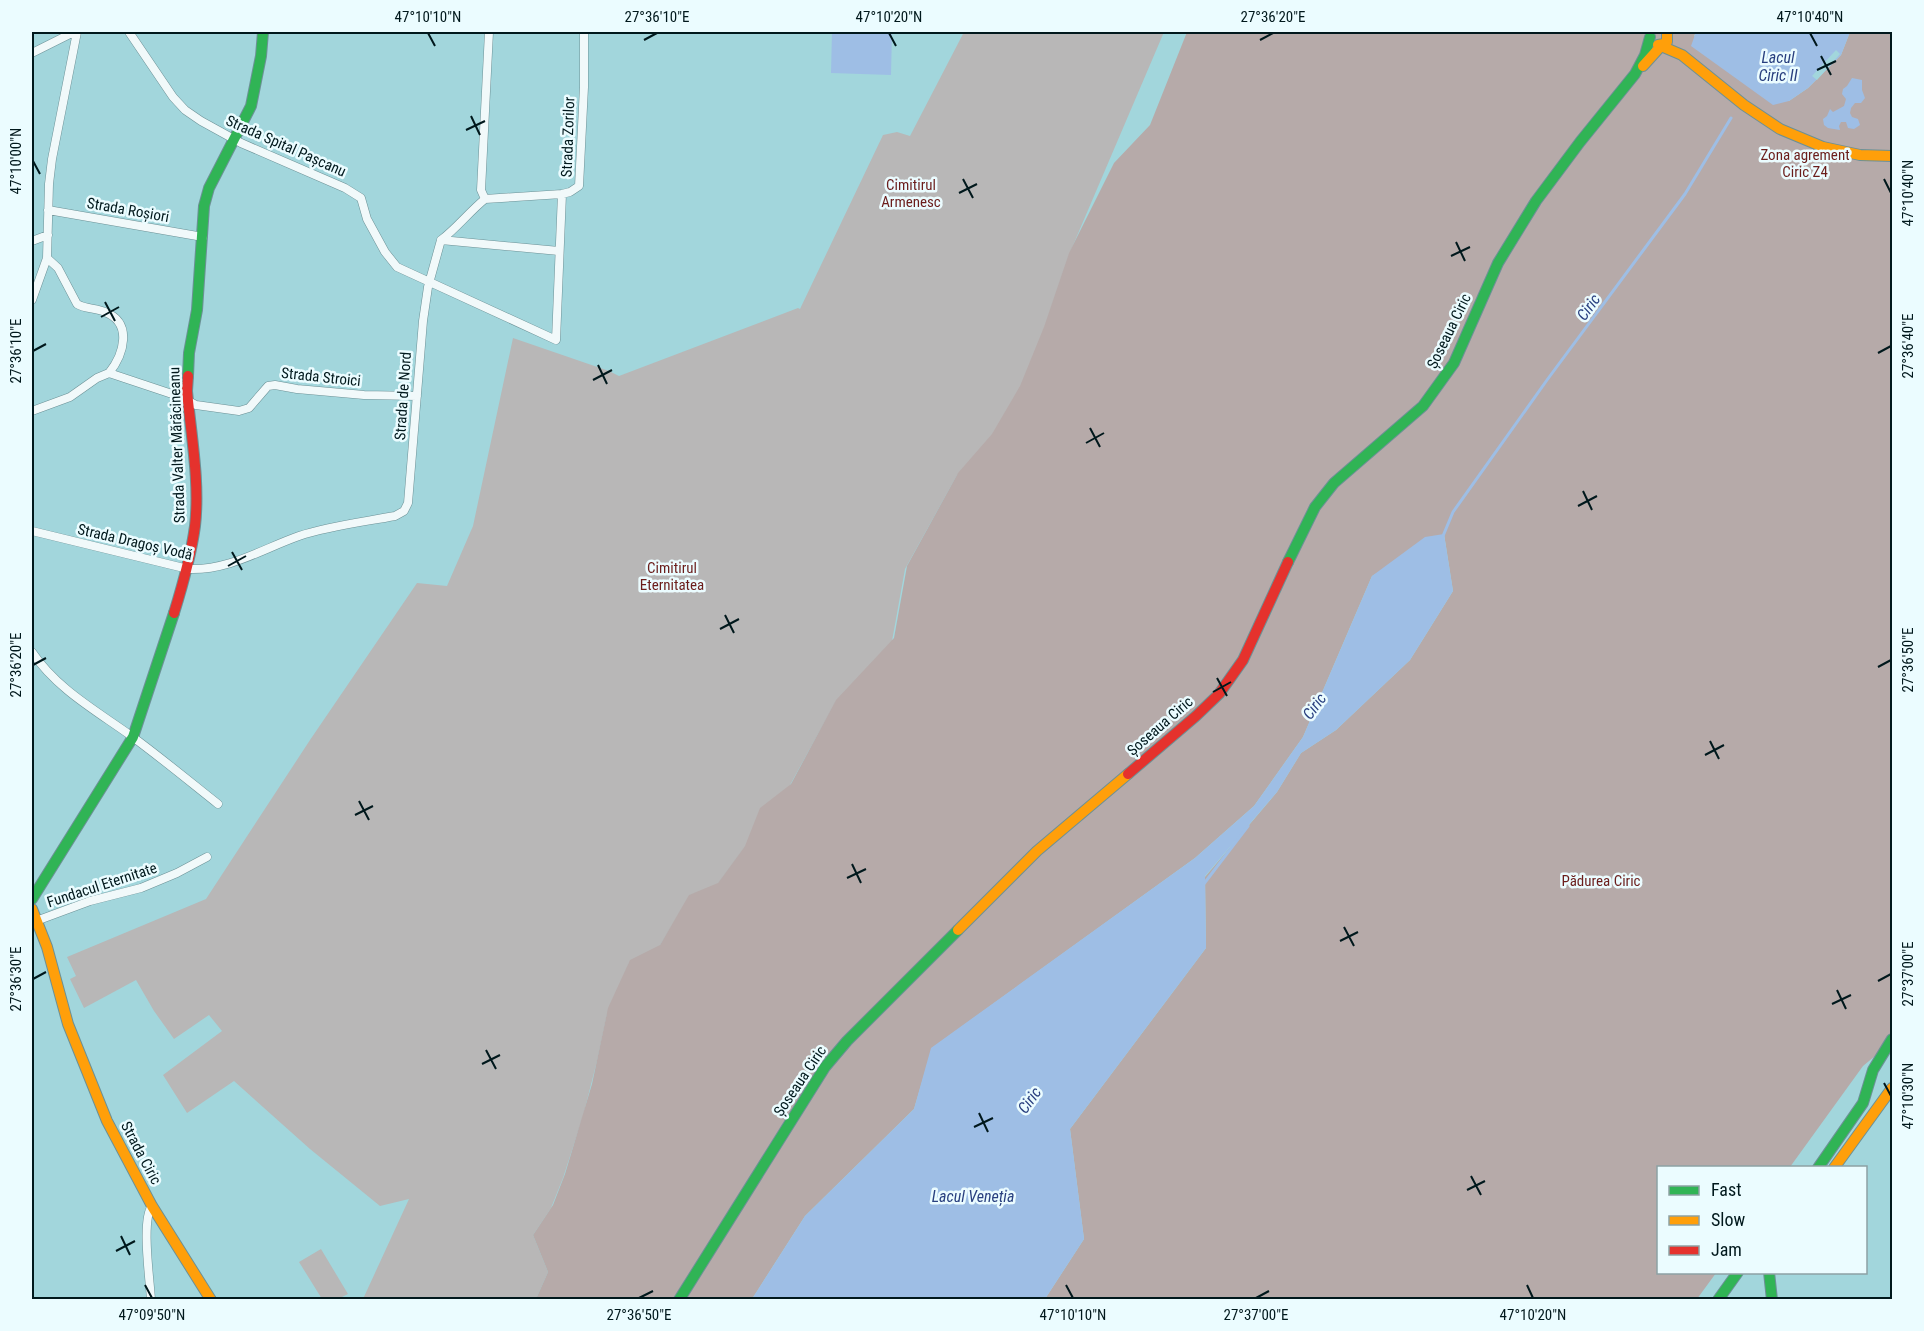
<svg xmlns="http://www.w3.org/2000/svg" width="1924" height="1331" font-family="'Roboto Condensed',sans-serif">
<style>
.green{fill:#b8b7b7}
.forest{fill:#b6aaa9}
.water{fill:#9ebee5}
.pier{fill:#a2d6dc}
.lines{fill:none;stroke-linecap:round;stroke-linejoin:round}
.stream{stroke:#9ebee5;stroke-width:3}
.street-casing{stroke:#6c9196;stroke-width:9}
.fast-casing{stroke:#6c9196;stroke-width:12}
.slow-casing{stroke:#6c9196;stroke-width:12}
.jam-casing{stroke:#6c9196;stroke-width:12}
.street{stroke:#f1f9fa;stroke-width:8}
.fast{stroke:#30b455;stroke-width:10}
.slow{stroke:#ff9f0a;stroke-width:10}
.jam{stroke:#e5322d;stroke-width:10}
.ticks{fill:none;stroke:#00181c;stroke-width:2}
.labels{text-anchor:middle;stroke-width:5;stroke-linejoin:round;paint-order:stroke}
.street-label{font-size:15px;fill:#00181c;stroke:#ebfcff}
.park-label{font-size:15px;fill:#6b1d1b;stroke:#ebfcff}
.water-label{font-size:16px;font-style:italic;fill:#283f7f;stroke:#ebfcff}
.neatline{fill:none;stroke:#00181c;stroke-width:2}
.ticks-label{font-size:15px;text-anchor:middle;fill:#00181c}
</style>
<rect width="100%" height="100%" fill="#a2d6dc"/>
<path class="green" d="M 964,32 L 1164,32 L 1068,257 L 1043,332 L 1019,390 L 991,438 L 957,475 L 905,569 L 892,641 L 836,701 L 790,785 L 717,885 L 690,895 L 659,947 L 629,963 L 607,1014 L 597,1061 L 583,1116 L 563,1178 L 551,1208 L 533,1235 L 548,1272 L 536,1299 L 363,1299 L 409,1199 L 380,1206 L 310,1149 L 234,1081 L 187,1113 L 163,1075 L 222,1031 L 209,1015 L 174,1039 L 154,1011 L 136,980 L 84,1008 L 70,979 L 76,976 L 67,957 L 206,899 L 310,740 L 417,583 L 447,586 L 473,526 L 513,338 L 609,371 L 619,376 L 798,308 L 800,309 L 883,135 L 897,132 L 910,136 Z
M 321,1249 L 348,1294 L 338,1299 L 322,1299 L 299,1262 Z"/>
<path class="forest" d="M 1187,32 L 1696,32 L 1694,36 L 1789,101 L 1808,88 L 1841,55 L 1850,32 L 1892,32 L 1892,1042 L 1863,1066 L 1790,1167 L 1658,1168 L 1658,1272 L 1716,1273 L 1697,1299 L 1045,1299 L 1084,1239 L 1070,1129 L 1206,948 L 1205,877 L 1277,792 L 1301,753 L 1336,730 L 1410,660 L 1453,591 L 1444,534 L 1372,576 L 1303,737 L 1254,806 L 1195,858 L 932,1048 L 914,1109 L 805,1216 L 752,1299 L 536,1299 L 548,1272 L 533,1235 L 553,1205 L 565,1174 L 592,1084 L 608,1008 L 630,960 L 660,945 L 689,895 L 718,883 L 745,846 L 760,808 L 791,784 L 836,700 L 894,638 L 907,566 L 958,473 L 992,434 L 1020,386 L 1044,327 L 1069,253 L 1114,163 L 1150,125 Z"/>
<path class="water" d="M 832,32 L 892,32 L 891,75 L 831,73 Z
M 1696,32 L 1850,32 L 1841,55 L 1808,88 L 1789,101 L 1773,105 L 1691,46 Z
M 1852,78 L 1862,80 L 1862,90 L 1865,98 L 1861,103 L 1855,103 L 1851,108 L 1850,113 L 1852,117 L 1858,119 L 1860,125 L 1854,129 L 1848,128 L 1846,122 L 1841,122 L 1839,126 L 1840,130 L 1828,128 L 1824,125 L 1823,119 L 1827,116 L 1830,109 L 1833,112 L 1844,106 L 1846,99 L 1842,94 L 1843,89 L 1847,86 Z
M 1444,534 L 1453,591 L 1410,660 L 1336,730 L 1301,753 L 1277,792 L 1205,876 L 1206,948 L 1070,1129 L 1084,1239 L 1045,1299 L 752,1299 L 805,1216 L 914,1109 L 931,1048 L 1195,858 L 1254,806 L 1303,737 L 1372,576 L 1425,537 Z"/>
<path class="pier" d="M 1836,50 L 1840,54 L 1817,80 L 1812,76 Z"/>
<g class="lines">
<path class="stream" d="M 1443,536 L 1453,512 L 1547,380 L 1685,194 L 1731,118
M 1203,885 L 1248,826"/>
<defs>
<path id="street" d="M 129,32 L 173,97 L 185,110 L 201,121 L 241,143 L 345,188 L 361,198 L 367,219 L 385,252 L 397,267 L 556,340 L 562,194 L 570,192 L 579,186 L 584,87 L 584,32
M 32,53 L 74,32
M 485,199 L 562,194
M 48,210 L 203,237
M 441,240 C 457,228 469,212 485,199 L 481,190 L 489,32
M 441,240 L 559,251
M 32,241 L 48,235
M 47,258 L 58,268 L 77,304 C 85,309 96,308 105,312 C 133,323 124,354 109,373
M 32,300 L 47,258 L 49,184 L 52,159 L 77,32
M 32,411 L 70,397 L 97,378 L 109,373 L 181,397 L 196,405 L 239,411 L 249,408 L 268,386 L 275,385 L 297,389 L 364,395 L 417,396
M 32,531 L 188,569 C 228,571 262,549 299,536 C 329,526 363,522 395,516 L 404,511 L 408,503 L 423,321 L 428,287 L 441,240
M 32,652 C 56,688 95,710 130,735 C 160,757 189,781 218,804
M 36,921 L 90,901 L 141,888 L 177,873 L 207,857
M 151,1300 C 150,1280 141,1220 152,1206"/>
<path id="fast" d="M 188,376 L 189,353 L 197,310 L 204,206 L 209,188 L 251,106 L 261,56 L 263,32
M 1288,562 L 1315,507 L 1334,483 L 1423,406 L 1454,363 L 1498,263 L 1536,201 L 1580,142 L 1635,74 L 1645,55 L 1650,37
M 32,899 L 133,737 L 174,613
M 1818,1168 L 1863,1103 L 1873,1070 L 1892,1039
M 1769,1272 L 1772,1300
M 679,1300 L 825,1067 L 847,1041 L 958,930
M 1718,1300 L 1738,1272"/>
<path id="slow" d="M 1658,45 L 1664,44 L 1667,42 L 1667,32
M 1643,66 L 1661,46 L 1682,55 L 1744,105 L 1780,129 L 1823,147 L 1860,155 L 1892,156
M 32,909 L 47,947 L 68,1024 L 107,1121 L 152,1206 L 211,1300
M 958,930 L 1037,851 L 1128,774
M 1834,1168 L 1892,1088"/>
<path id="jam" d="M 174,613 C 183,584 191,556 195,526 C 200,482 191,435 187,391 L 188,376
M 1128,774 L 1196,716 L 1219,694 L 1243,660 L 1288,562"/>
</defs>
<use href="#street" class="street-casing"/>
<use href="#fast" class="fast-casing"/>
<use href="#slow" class="slow-casing"/>
<use href="#jam" class="jam-casing"/>
<use href="#street" class="street"/>
<use href="#fast" class="fast"/>
<use href="#slow" class="slow"/>
<use href="#jam" class="jam"/>
</g>
<path class="ticks" d="M 428,33 L 435,46M 889,33 L 896,46M 1810,33 L 1817,46M 644,40 L 657,33M 1260,40 L 1273,33M 1821,56 L 1831,75M 1817,70 L 1836,61M 471,116 L 480,135M 466,130 L 485,121M 33,161 L 40,174M 963,179 L 973,198M 1884,179 L 1891,193M 959,193 L 977,184M 1456,242 L 1465,261M 1451,256 L 1470,247M 105,302 L 115,321M 101,317 L 119,307M 33,351 L 46,344M 1878,353 L 1891,346M 598,365 L 607,384M 593,380 L 612,370M 1090,428 L 1100,447M 1086,443 L 1104,433M 1583,491 L 1592,510M 1578,506 L 1597,496M 232,552 L 242,570M 228,566 L 246,556M 725,615 L 734,633M 720,629 L 739,619M 33,665 L 46,658M 1878,667 L 1891,660M 1217,678 L 1227,696M 1213,692 L 1231,682M 1710,741 L 1719,759M 1705,755 L 1724,745M 359,801 L 369,820M 355,815 L 373,806M 852,864 L 861,883M 847,878 L 866,869M 1344,927 L 1354,946M 1340,941 L 1358,932M 33,979 L 46,972M 1878,981 L 1891,974M 1837,990 L 1846,1009M 1832,1004 L 1851,995M 486,1050 L 496,1069M 482,1064 L 500,1055M 1884,1083 L 1891,1096M 979,1113 L 988,1132M 974,1127 L 993,1118M 1471,1176 L 1481,1195M 1467,1190 L 1485,1181M 121,1236 L 130,1255M 116,1251 L 135,1241M 145,1285 L 152,1298M 1066,1285 L 1073,1298M 1527,1285 L 1533,1298M 639,1298 L 653,1291M 1256,1298 L 1269,1291"/>
<g class="labels">
<g class="street-label">
<text transform="translate(568 137) rotate(-88)" y="5">Strada Zorilor</text>
<text transform="translate(286 146) rotate(24)" y="5">Strada Spital Pașcanu</text>
<text transform="translate(128 210) rotate(10)" y="5">Strada Roșiori</text>
<text transform="translate(1449 331) rotate(-64)" y="5">Șoseaua Ciric</text>
<text transform="translate(321 377) rotate(6)" y="5">Strada Stroici</text>
<text transform="translate(403 396) rotate(-86)" y="5">Strada de Nord</text>
<text transform="translate(177 445) rotate(-92)" y="5">Strada Valter Mărăcineanu</text>
<text transform="translate(135 542) rotate(13)" y="5">Strada Dragoș Vodă</text>
<text transform="translate(1160 726) rotate(-41)" y="5">Șoseaua Ciric</text>
<text transform="translate(102 885) rotate(-18)" y="5">Fundacul Eternitate</text>
<text transform="translate(800 1081) rotate(-56)" y="5">Șoseaua Ciric</text>
<text transform="translate(141 1153) rotate(62)" y="5">Strada Ciric</text>
</g>
<g class="park-label">
<text x="1805" y="160">Zona agrement<tspan x="1805" dy="17">Ciric Z4</tspan></text>
<text x="911" y="190">Cimitirul<tspan x="911" dy="17">Armenesc</tspan></text>
<text x="672" y="573">Cimitirul<tspan x="672" dy="17">Eternitatea</tspan></text>
<text x="1601" y="886">Pădurea Ciric</text>
</g>
<g class="water-label">
<text x="1778" y="63">Lacul<tspan x="1778" dy="18">Ciric II</tspan></text>
<text transform="translate(1588 307) rotate(-54)" y="6">Ciric</text>
<text transform="translate(1314 706) rotate(-53)" y="6">Ciric</text>
<text transform="translate(1029 1100) rotate(-54)" y="6">Ciric</text>
<text x="973" y="1202">Lacul Veneția</text>
</g>
</g>
<rect width="1924" height="1331" fill="none" stroke="#ebfcff" stroke-width="66"/>
<rect x="1657" y="1166" width="210" height="108" fill="#ebfcff" stroke="#8da1a4" stroke-width="1.5"/>
<rect x="1669" y="1186" width="30" height="9" fill="#30b455" stroke="#8da1a4" stroke-width="1.5"/>
<text x="1711" y="1196" font-size="18" fill="#00181c">Fast</text>
<rect x="1669" y="1216" width="30" height="9" fill="#ff9f0a" stroke="#8da1a4" stroke-width="1.5"/>
<text x="1711" y="1226" font-size="18" fill="#00181c">Slow</text>
<rect x="1669" y="1246" width="30" height="9" fill="#e5322d" stroke="#8da1a4" stroke-width="1.5"/>
<text x="1711" y="1256" font-size="18" fill="#00181c">Jam</text>
<rect x="33" y="33" width="1858" height="1265" class="neatline"/>
<g class="ticks-label">
<text x="428" y="22">47°10'10"N</text>
<text x="657" y="22">27°36'10"E</text>
<text x="889" y="22">47°10'20"N</text>
<text x="1273" y="22">27°36'20"E</text>
<text x="1810" y="22">47°10'40"N</text>
<text transform="translate(16 161) rotate(-90)" y="5">47°10'00"N</text>
<text transform="translate(1908 193) rotate(-90)" y="5">47°10'40"N</text>
<text transform="translate(1908 346) rotate(-90)" y="5">27°36'40"E</text>
<text transform="translate(16 351) rotate(-90)" y="5">27°36'10"E</text>
<text transform="translate(1908 660) rotate(-90)" y="5">27°36'50"E</text>
<text transform="translate(16 665) rotate(-90)" y="5">27°36'20"E</text>
<text transform="translate(1908 974) rotate(-90)" y="5">27°37'00"E</text>
<text transform="translate(16 979) rotate(-90)" y="5">27°36'30"E</text>
<text transform="translate(1908 1096) rotate(-90)" y="5">47°10'30"N</text>
<text x="152" y="1320">47°09'50"N</text>
<text x="639" y="1320">27°36'50"E</text>
<text x="1073" y="1320">47°10'10"N</text>
<text x="1256" y="1320">27°37'00"E</text>
<text x="1533" y="1320">47°10'20"N</text>
</g>
</svg>
